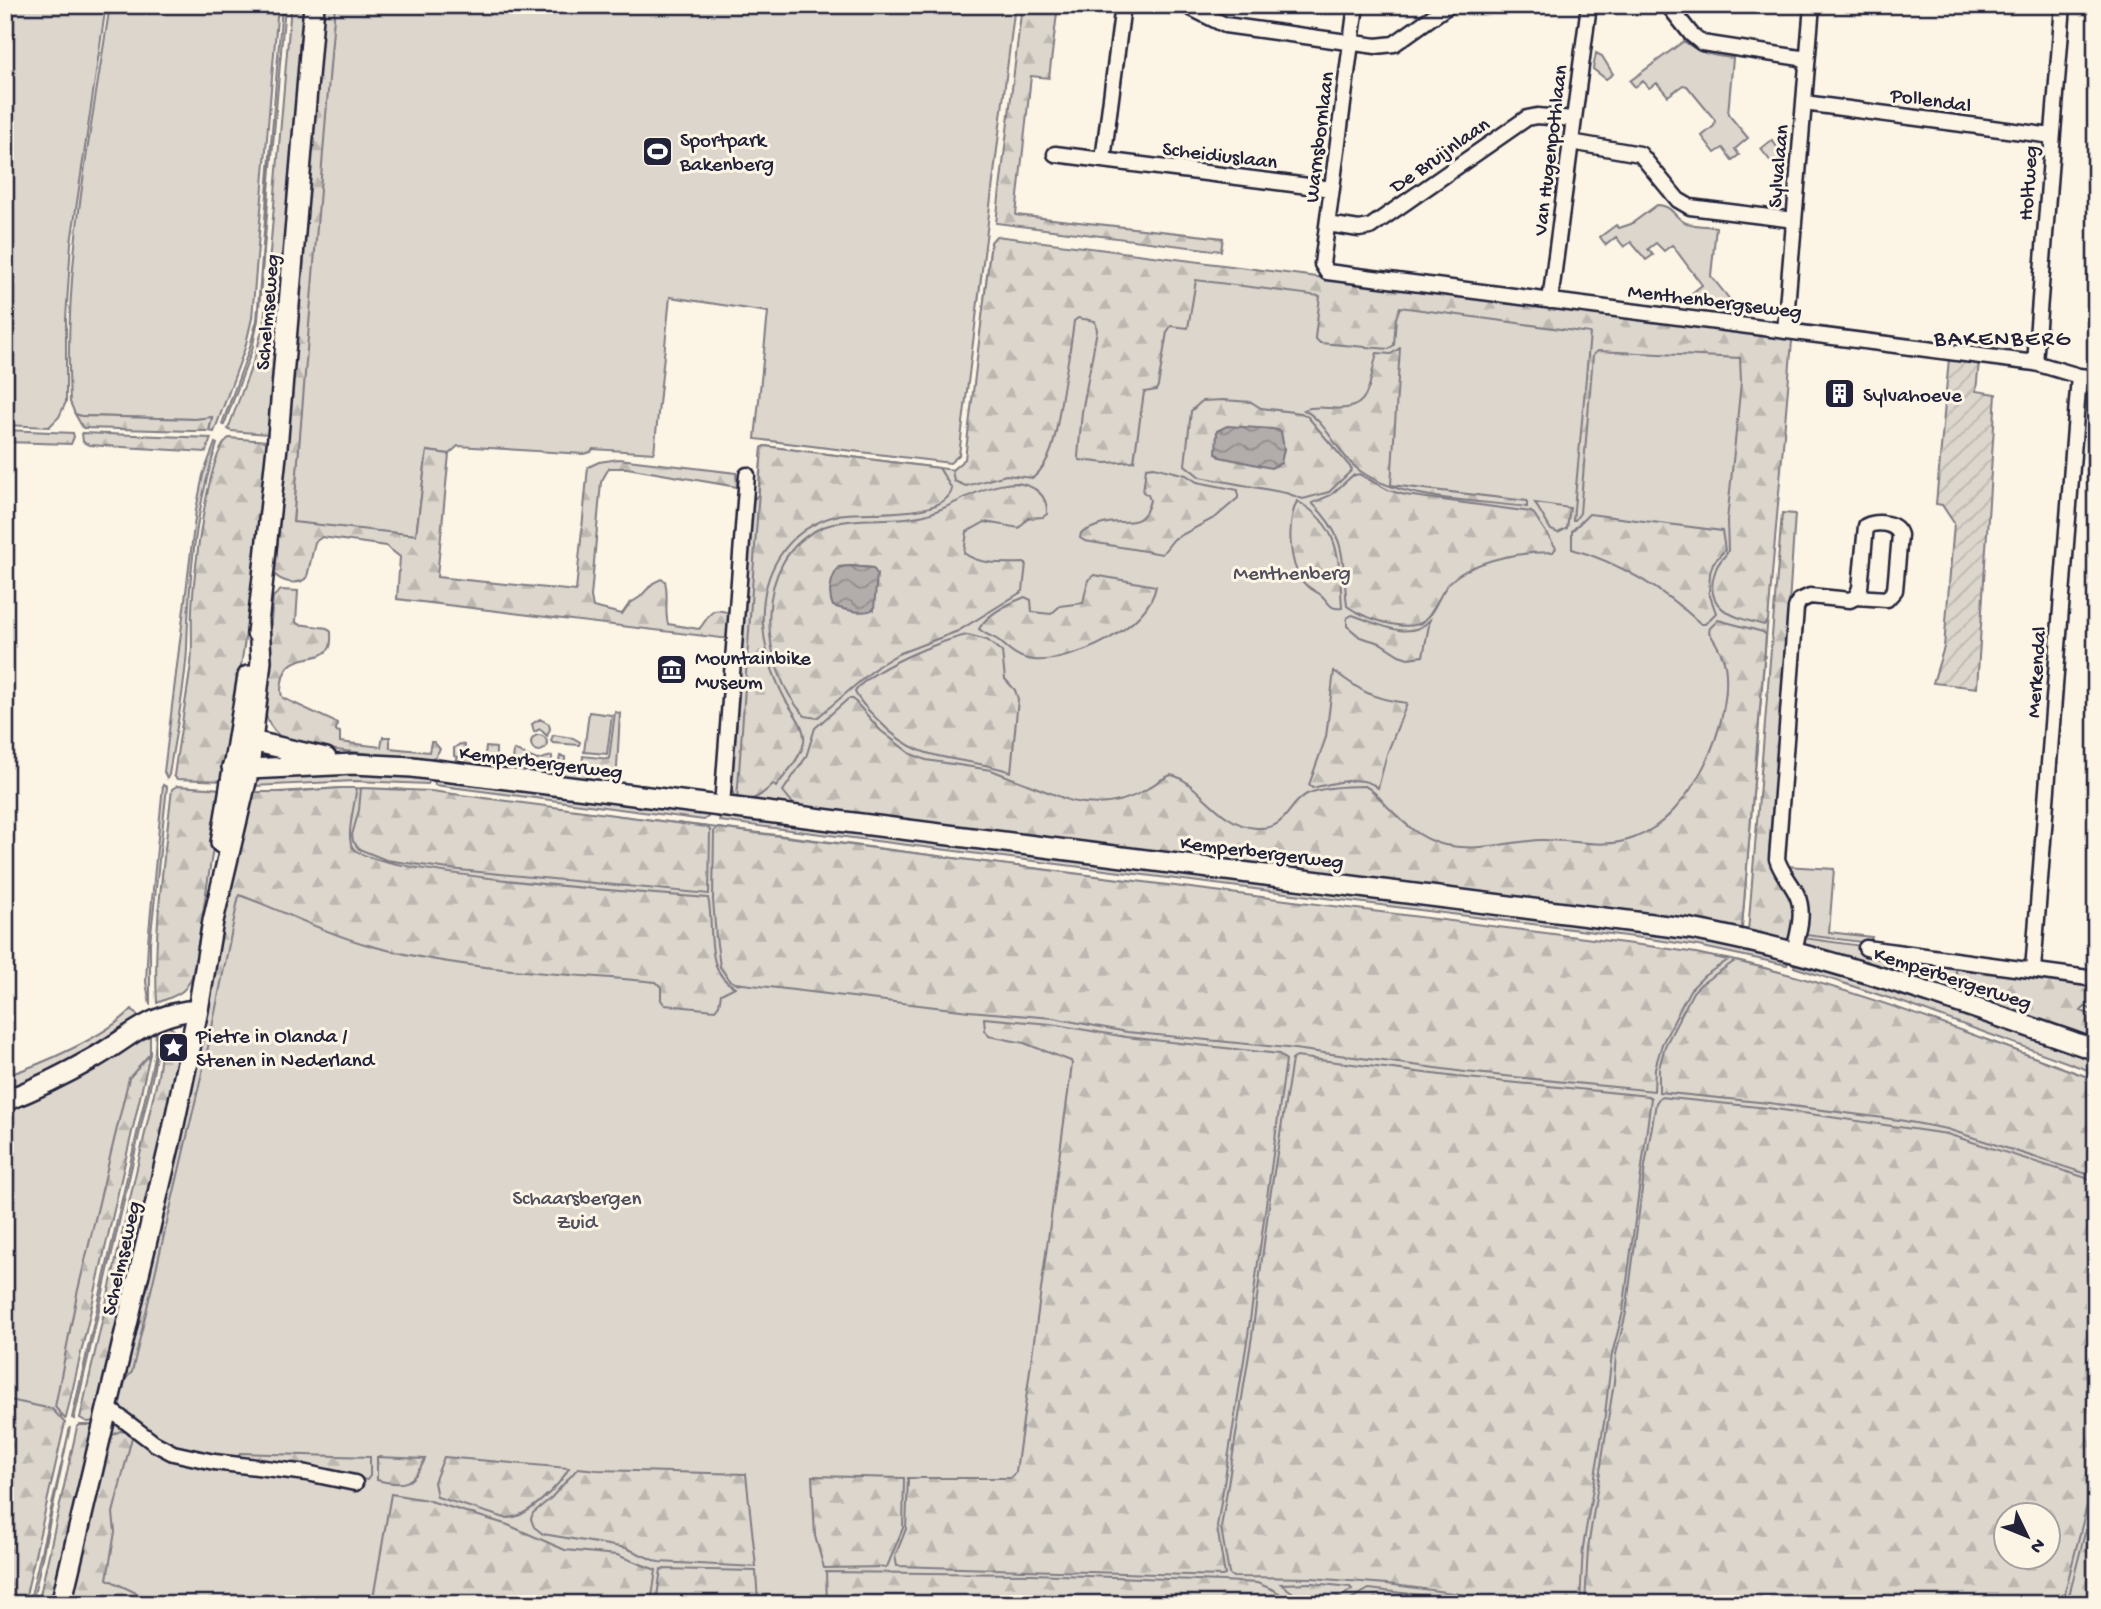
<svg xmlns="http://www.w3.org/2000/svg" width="2101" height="1609" font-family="'Gochi Hand',sans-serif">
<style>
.green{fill:#dcd6cc;stroke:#7f7c84;stroke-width:2;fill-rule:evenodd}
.forest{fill:url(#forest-firs);stroke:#7f7c84;stroke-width:2;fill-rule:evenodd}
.garden{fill:url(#garden-furrows);stroke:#7f7c84;stroke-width:2}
.water{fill:url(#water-waves);stroke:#78757e;stroke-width:2}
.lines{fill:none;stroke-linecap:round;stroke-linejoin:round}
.minor-casing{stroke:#22223b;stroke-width:19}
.major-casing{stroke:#22223b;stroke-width:24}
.minor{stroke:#fcf5e5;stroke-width:14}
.major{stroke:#fcf5e5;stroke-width:19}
.labels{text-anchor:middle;stroke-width:6;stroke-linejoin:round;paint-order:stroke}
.street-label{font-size:21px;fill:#22223b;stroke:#fcf5e5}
.poi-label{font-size:21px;fill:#22223b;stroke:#fcf5e5;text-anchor:start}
.park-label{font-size:21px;fill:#504f5f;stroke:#fcf5e5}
.neighbourhood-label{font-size:23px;letter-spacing:2px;fill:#22223b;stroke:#fcf5e5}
</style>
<defs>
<pattern id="forest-firs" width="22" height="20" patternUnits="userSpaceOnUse" patternTransform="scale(1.75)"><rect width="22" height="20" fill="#dcd6cc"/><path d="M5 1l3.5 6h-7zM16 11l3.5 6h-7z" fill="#bcb7b0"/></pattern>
<pattern id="garden-furrows" width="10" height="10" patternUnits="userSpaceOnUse" patternTransform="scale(1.75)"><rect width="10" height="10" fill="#dcd6cc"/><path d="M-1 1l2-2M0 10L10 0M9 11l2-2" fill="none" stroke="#bcb7b0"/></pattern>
<pattern id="water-waves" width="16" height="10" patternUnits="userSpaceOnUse" patternTransform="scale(1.75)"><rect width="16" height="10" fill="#b2adab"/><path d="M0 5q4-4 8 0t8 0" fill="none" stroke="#908c8c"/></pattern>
</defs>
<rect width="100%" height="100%" fill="#fcf5e5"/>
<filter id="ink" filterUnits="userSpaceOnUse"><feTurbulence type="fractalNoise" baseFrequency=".0143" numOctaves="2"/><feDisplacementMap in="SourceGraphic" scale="14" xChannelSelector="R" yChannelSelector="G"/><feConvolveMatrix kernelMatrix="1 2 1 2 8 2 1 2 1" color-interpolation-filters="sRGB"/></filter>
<g filter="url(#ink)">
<path class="green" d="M 5,5 L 106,5 L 71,243 L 66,319 L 66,402 L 59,417 L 49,427 L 5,425 Z
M 110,5 L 278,5 L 252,318 L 245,348 L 214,432 L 209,431 L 212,418 L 195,419 L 81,416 L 75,414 L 70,402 C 63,269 90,136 110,5 Z
M 282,5 L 285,5 L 258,320 L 252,350 L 224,425 L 222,424 L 249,350 L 257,320 Z
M 291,5 L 307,5 L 272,430 L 268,434 L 231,431 L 228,429 L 255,357 L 264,323 Z
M 332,5 L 1015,5 L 959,455 L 950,463 L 755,439 L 768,312 L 670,297 L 654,453 L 593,449 L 591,452 L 583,454 L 458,446 L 449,454 L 427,451 L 416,535 L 293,523 Z
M 1684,41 C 1700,54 1713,56 1733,58 L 1728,114 L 1748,138 L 1735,149 L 1739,155 L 1732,160 L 1723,148 L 1715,153 L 1702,136 L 1714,126 L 1715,120 L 1687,86 L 1683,85 L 1668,96 L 1657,83 L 1649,88 L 1643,81 L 1635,87 L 1630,81 Z
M 1596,53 L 1602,56 L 1613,74 L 1606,79 L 1593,69 Z
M 1772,140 L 1786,160 L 1785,173 L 1782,176 L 1761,149 Z
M 1657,205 C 1673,205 1674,218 1686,223 C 1695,226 1706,226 1716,227 L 1711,276 L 1735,306 L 1730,309 L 1698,303 L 1691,294 L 1702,285 L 1672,245 L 1664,251 L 1656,243 L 1648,249 L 1653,255 L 1646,260 L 1631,242 L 1624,247 L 1616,237 L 1606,245 L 1600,237 L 1616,225 L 1619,228 L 1631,224 Z
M 991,242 L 1791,339 L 1742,927 L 736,800 L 730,786 L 751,502 L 758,495 L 762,448 L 765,446 L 954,470 L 966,459 Z
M 215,443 L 217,444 C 195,510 189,578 187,648 C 185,691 175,734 169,775 L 167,778 L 164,772 L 196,510 L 203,475 Z
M 589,712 L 612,715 L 607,754 L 584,752 Z
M 540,719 L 549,724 L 550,729 L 547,736 L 540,729 L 534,732 L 532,724 Z
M531 743a8 8 0 1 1 16 0a8 8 0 1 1-16 0Z
M 553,735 L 573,738 L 580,742 L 579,745 L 553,743 L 551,741 Z
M 271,774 L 371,774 L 431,778 L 428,784 L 355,781 L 254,786 L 259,779 Z
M 434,779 L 706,811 L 708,817 L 704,820 L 435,785 Z
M 163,785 L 167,787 L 150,943 L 150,1005 L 146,982 L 148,942 Z
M 341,788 L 396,789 L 785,836 L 1728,959 C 1853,988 1975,1036 2096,1080 L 2096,1604 L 69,1604 L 262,793 ZM 2007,1514 L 2048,1514 L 2048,1556 L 2007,1556 Z
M 725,814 L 1671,933 L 1789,959 L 1787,965 L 1698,946 L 1657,940 L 719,821 L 720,817 Z
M 1785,866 L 1834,869 L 1829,932 L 1872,937 L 1869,943 L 1806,935 L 1806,926 Z
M 1804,938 L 1862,946 L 1862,954 L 1957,966 L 1952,992 L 1804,945 Z
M 1796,960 L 1837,971 L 2096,1057 L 2096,1073 L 1904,1003 L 1794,967 Z
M 132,1009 L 139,1017 L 110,1041 L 5,1094 L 5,1076 C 40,1065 107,1036 132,1009 Z
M 150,1031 L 150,1054 L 138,1067 L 20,1604 L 5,1604 L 5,1109 Z"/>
<path class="forest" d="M 321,5 L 335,5 L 293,522 L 416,535 L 427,451 L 449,454 L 437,577 L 576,591 L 588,467 L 599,462 L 619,459 L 736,473 L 737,487 L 627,468 L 609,468 L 601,482 L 591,597 L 593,607 L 622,614 L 629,604 L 640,597 L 653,583 L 661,579 L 665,581 C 669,597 664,610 668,624 L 699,629 C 710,617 709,604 731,614 L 729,639 L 397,599 L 400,557 L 386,546 L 322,537 L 315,542 L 307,577 C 299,586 284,583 275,575 Z
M 1022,5 L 1058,5 L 1049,78 L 1031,76 L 1016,215 L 1223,238 L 1221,251 L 996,223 Z
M 996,236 L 1788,337 L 1792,341 L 1768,621 L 1764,625 C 1733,617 1701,609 1716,569 C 1718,562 1725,557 1728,551 L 1727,521 L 1741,382 L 1740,358 L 1598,351 L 1593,355 L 1580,513 L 1575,520 L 1573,520 L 1590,333 L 1400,307 L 1396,318 L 1394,345 L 1389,349 L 1320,343 L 1315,338 L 1320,296 L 1196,280 L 1188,328 L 1171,326 L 1167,332 L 1158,386 L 1156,390 L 1144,392 L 1134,461 L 1106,463 L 1080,460 L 1078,457 L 1082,412 L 1097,330 L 1095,321 L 1078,318 L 1074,321 C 1071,348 1065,375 1061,402 C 1056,429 1055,459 1033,478 L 1006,475 L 966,486 L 954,481 L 952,470 L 965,459 L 991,242 Z
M 1400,348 L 1391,485 L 1527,501 L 1527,507 C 1477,500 1393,501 1354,466 C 1336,450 1326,422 1304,410 C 1313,406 1321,408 1331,408 C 1372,413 1368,384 1377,353 L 1391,354 Z
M 1223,400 L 1251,402 L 1261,408 L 1301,413 L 1308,417 L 1352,469 L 1351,471 L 1329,492 L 1303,499 L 1286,493 L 1200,477 L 1185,465 L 1191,411 L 1202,401 Z
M 75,414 L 81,416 L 195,419 L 212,417 L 209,431 L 193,431 L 83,428 Z
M 5,430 L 73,433 L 74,437 L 71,444 L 5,442 Z
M 82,433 L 211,438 L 206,452 L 89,445 L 83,442 Z
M 229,438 L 267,441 L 270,450 L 264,511 L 224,781 L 177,779 L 174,776 C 179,738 186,701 191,664 C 193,646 191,628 192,610 C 193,581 207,451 229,438 Z
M 764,446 L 939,468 L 952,489 C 945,520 862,510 839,515 C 814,521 793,535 779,557 C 752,600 762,655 785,699 C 792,712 806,726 804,742 C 801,758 786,773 776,787 L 773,784 C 761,796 753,802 737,800 L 762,448 Z
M 1154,467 L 1186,475 L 1197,482 L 1238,490 L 1238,498 L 1216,517 L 1174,539 L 1162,554 L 1085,541 L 1080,538 L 1081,533 C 1087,530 1096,526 1103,524 C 1125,518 1143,531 1150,500 L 1148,495 L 1143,492 L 1146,468 Z
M 1359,474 L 1388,490 L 1405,495 L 1531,512 L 1534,514 L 1556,548 L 1553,552 C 1522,552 1486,558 1460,574 C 1438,588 1439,608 1424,621 C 1408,634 1361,617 1347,606 C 1342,560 1348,538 1312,503 L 1331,495 L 1352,476 Z
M 1017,483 C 1035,486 1048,494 1047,514 L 1043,517 L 1028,518 L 1019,528 L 985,522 L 967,532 L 964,553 C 980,566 1007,563 1026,563 L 1023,591 L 958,631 L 898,654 L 878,666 L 817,718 L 805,716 C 758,667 751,557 823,527 C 857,514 893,524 928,514 C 961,503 981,484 1017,483 ZM 850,566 L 873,568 L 874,609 L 839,567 Z
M 1297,501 C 1342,526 1339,562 1342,608 C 1329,610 1329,602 1321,595 C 1314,590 1308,588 1303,582 C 1288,562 1287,523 1297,501 Z
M 1535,503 L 1570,508 L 1567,528 L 1558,533 L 1551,530 Z
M 1782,513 L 1795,514 L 1772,859 C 1784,881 1798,900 1793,926 C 1792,933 1791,936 1786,940 L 1748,932 Z
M 1589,514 L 1722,531 L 1725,550 L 1713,563 L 1710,573 L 1709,593 L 1716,613 L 1705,624 L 1701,624 C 1664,590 1620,563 1572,549 L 1572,531 Z
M 1094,575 L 1156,586 C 1149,628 1073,663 1034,660 C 1018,659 1009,649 998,640 C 992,636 984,634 979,629 C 987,614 1010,603 1025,597 L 1031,600 L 1032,612 L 1051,614 L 1060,606 L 1083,603 L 1088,580 Z
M 281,590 L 298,591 L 296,622 L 298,624 L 327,628 L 331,632 C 331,638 332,644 329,649 C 317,664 287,650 282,682 C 281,689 280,693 283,698 L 337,723 L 336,731 L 340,732 L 340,742 L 381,747 L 383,737 L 390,737 L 390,748 L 429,752 L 431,742 L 434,742 L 440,749 L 435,757 L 425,760 L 300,746 C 278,740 266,727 264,704 L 273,597 Z
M 1352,615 C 1375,622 1409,643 1430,620 L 1423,656 L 1408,658 L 1399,655 L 1380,643 L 1360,637 L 1347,626 L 1347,618 Z
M 1718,620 L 1763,632 L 1766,635 L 1742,927 L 1739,930 L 795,806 L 783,791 L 806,757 L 815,728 L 848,699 L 853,699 L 880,730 L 911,754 L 926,760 L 991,770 L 1071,801 C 1099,807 1123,804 1147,789 C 1155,784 1162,778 1171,775 C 1196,779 1219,826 1256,828 C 1288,830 1287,804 1307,794 C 1323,787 1348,786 1365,786 C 1373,790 1379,797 1385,804 C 1403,822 1419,839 1445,845 C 1477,852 1508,842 1540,840 C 1572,839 1603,850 1634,838 C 1691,818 1734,722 1725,665 C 1723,653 1715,642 1709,632 L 1710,628 Z
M 968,635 L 987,640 L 1002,652 L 1005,679 L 1015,690 L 1018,699 L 1011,772 C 957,753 923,768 879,721 C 870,712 860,703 855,692 C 867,670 943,639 968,635 Z
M 1334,671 C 1361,691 1372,699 1407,703 L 1387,754 L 1378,788 C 1361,773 1332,784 1312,788 L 1309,785 L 1326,737 Z
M 615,712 L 620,713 L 616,786 L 455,763 L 458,757 L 454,756 L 454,748 L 460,744 L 465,745 L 464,758 L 484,761 L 486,747 L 496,748 L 496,759 L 513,761 L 514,750 L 537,760 L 552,756 L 552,767 L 558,767 L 560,756 L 565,757 L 565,767 L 582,768 L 583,756 L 609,759 Z
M 177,786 L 222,789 L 194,971 C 186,995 178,994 157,1003 C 153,931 164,860 172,789 Z
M 341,788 L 355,788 L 356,791 C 355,805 345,838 353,848 C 374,875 659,894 708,898 C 715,926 703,972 735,987 L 721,994 L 719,1005 L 715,1010 L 665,1005 L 661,1000 L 661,987 L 656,982 C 560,973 462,971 368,945 C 323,933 282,910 239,895 L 208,1047 L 132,1372 L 121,1384 L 251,792 L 289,792 Z
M 361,788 L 431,791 L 706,827 L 710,830 L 709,894 L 449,869 L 386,860 L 359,849 L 353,841 L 352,835 L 359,810 Z
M 717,828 L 1656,947 L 1696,953 L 1728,960 L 1704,976 L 1690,990 L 1662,1044 L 1655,1068 L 1654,1091 L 1465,1072 L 1287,1048 L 1127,1032 L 1053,1018 L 969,1011 L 735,983 L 729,980 L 720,967 L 716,937 L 713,900 L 714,831 Z
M 1735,961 C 1859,989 1977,1037 2096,1080 L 2096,1177 L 1947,1129 L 1899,1120 L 1769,1103 L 1659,1092 L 1659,1068 L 1665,1046 L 1693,992 L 1701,984 Z
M 1957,966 L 2096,985 L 2096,1011 L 2085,1007 L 2081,1011 L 2096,1017 L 2096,1043 L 1952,992 Z
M 984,1018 L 1051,1024 L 1126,1037 L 1279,1054 L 1286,1060 L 1248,1335 L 1217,1527 L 1225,1575 L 1222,1576 L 897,1566 L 895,1556 L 906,1529 L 908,1478 L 1010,1478 L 1016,1472 L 1072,1064 L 1071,1061 L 1024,1043 L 989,1036 L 985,1030 Z
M 165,1026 C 177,1028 180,1038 179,1048 L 157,1166 L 97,1421 L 87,1422 L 80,1418 L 158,1076 Z
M 156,1030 L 158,1043 L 153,1074 L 74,1419 L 72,1418 L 151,1072 L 155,1051 Z
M 150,1054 L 66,1418 L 65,1419 L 55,1407 L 77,1294 L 129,1078 Z
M 1296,1057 L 1457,1077 L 1648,1096 L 1651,1098 L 1623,1312 L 1612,1354 L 1604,1423 L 1583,1547 L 1580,1604 L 1533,1604 L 1387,1584 L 1312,1578 L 1233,1577 L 1229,1574 L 1221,1528 L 1252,1336 L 1270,1197 L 1292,1060 Z
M 1660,1097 L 1768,1108 L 1947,1134 L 2096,1181 L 2096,1470 L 2062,1604 L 1585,1604 L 1588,1548 L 1614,1382 L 1616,1354 L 1626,1313 L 1645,1166 L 1656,1103 ZM 2007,1514 L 2048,1514 L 2048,1556 L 2007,1556 Z
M 5,1399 L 52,1409 L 65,1423 L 24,1604 L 5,1604 Z
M 80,1425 L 97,1425 L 53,1604 L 38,1604 L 77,1427 Z
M 70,1427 L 36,1586 L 32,1604 L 29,1604 Z
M 120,1431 L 133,1433 L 113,1513 L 115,1532 L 107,1579 L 159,1604 L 69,1604 L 108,1438 Z
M 240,1453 L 370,1457 L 370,1476 L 367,1480 L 307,1469 L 237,1461 Z
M 377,1457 L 425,1459 C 413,1485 404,1487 377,1480 Z
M 444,1457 L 569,1468 C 560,1485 526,1520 505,1518 L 437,1497 L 434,1482 Z
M 578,1468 L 597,1470 L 746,1474 L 756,1567 L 658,1562 L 626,1548 L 543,1534 L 534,1527 L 531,1519 L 533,1513 L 551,1498 Z
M 812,1476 L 904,1478 L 903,1528 L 887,1567 L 824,1568 L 815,1536 Z
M 2096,1489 L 2096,1604 L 2067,1604 Z
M 391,1494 L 427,1500 L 508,1525 L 565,1550 L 617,1555 L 656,1570 L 651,1604 L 372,1604 Z
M 661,1569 L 756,1571 L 758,1604 L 656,1604 Z
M 826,1572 L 1032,1574 L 1223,1581 L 1257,1583 L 1274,1590 L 1295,1604 L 827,1604 Z
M 1312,1583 L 1350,1587 L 1352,1589 L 1330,1604 L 1308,1604 L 1281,1584 Z
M 1369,1589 L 1493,1604 L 1342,1604 Z"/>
<path class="garden" d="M 1949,358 L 1979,362 L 1976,391 L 1996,394 L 1977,688 L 1933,683 L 1944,647 L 1954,523 L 1942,505 L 1936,504 Z"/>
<path class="water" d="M 1227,426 L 1273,429 L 1281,431 L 1284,449 L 1281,463 L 1271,468 L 1220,457 L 1216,453 L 1217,431 Z
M 850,566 L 873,568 L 877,574 L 874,609 C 864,615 844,610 833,606 C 827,593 831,577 839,567 Z"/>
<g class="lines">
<defs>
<path id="minor" d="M 1180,5 L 1187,6 L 1225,25 L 1376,46 L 1394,44 L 1449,5
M 1356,5 L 1322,264 L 1327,272 L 2035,363 L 2079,376 L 2096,378
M 1668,5 L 1691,34 L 1702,43 L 1807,59
M 1804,103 L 2052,136
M 1571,142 L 1640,154 L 1678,200 L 1690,207 L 1794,220
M 1055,154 L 1332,189
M 1103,160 L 1123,5
M 1328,224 L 1359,229 L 1370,227 L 1527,118 L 1537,116 L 1574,119
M 1550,301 L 1589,5
M 1785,331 L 1812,5
M 2035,363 L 2063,5
M 722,806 L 747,475
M 1866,948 L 2096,979
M 1794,952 C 1798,933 1805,913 1797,895 C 1791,882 1781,873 1777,859 L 1796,608 L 1799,601 L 1810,596 L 1850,600 L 1856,597 L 1887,599 L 1895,590 L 1900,535 C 1896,522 1877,521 1866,526 L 1860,588 L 1856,597
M 2033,970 L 2079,376
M 108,1408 L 154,1443 L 173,1453 L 214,1462 L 307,1473 L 355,1483"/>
<path id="major" d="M 257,633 L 278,437 L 314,5
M 243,739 L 326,758
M 232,767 L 249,769 L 354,764 L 412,767 L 1691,929 C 1830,955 1963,1004 2096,1050
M 221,843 L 248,676
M 5,1101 C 35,1089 64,1075 92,1059 C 131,1037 150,1013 198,1010
M 61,1604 L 172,1134 L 198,1010 L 213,921 L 249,769 L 261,661 L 259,622"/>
</defs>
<use href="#minor" class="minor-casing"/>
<use href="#major" class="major-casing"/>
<use href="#minor" class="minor"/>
<use href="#major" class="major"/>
</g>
</g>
<defs>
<symbol id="stadium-square" viewBox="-11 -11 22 22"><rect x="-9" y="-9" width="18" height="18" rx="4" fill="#22223b" stroke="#fcf5e5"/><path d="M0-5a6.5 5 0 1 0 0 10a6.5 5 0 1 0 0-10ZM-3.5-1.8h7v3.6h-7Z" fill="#fff"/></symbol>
<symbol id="building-square" viewBox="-11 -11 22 22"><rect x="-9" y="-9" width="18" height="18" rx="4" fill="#22223b" stroke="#fcf5e5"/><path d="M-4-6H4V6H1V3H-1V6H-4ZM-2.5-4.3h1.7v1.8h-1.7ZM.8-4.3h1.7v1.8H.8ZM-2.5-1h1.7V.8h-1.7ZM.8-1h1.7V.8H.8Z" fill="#fff"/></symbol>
<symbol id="museum-square" viewBox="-11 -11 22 22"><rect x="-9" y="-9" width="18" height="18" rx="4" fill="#22223b" stroke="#fcf5e5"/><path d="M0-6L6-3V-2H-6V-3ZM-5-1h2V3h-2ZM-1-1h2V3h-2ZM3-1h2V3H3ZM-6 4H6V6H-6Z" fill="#fff"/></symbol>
<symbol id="sight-square" viewBox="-11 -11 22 22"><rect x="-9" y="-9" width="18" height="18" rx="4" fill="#22223b" stroke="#fcf5e5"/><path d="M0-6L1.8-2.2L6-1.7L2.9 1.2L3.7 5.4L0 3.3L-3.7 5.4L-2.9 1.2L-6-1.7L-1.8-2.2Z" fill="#fff"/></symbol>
</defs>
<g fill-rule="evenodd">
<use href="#stadium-square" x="640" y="134" width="35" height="35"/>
<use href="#building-square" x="1822" y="376" width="35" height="35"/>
<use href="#museum-square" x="654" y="652" width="35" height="35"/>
<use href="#sight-square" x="156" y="1030" width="35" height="35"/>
</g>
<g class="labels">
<g class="street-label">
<text transform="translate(1931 99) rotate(8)" y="7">Pollendal</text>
<text transform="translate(1318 137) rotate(-83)" y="7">Warnsbornlaan</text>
<text transform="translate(1549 150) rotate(-83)" y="7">Van Hugenpothlaan</text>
<text transform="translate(1220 154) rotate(7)" y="7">Scheidiuslaan</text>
<text transform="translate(1439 154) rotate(-35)" y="7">De Bruijnlaan</text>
<text transform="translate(1777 166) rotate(-85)" y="7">Sylvalaan</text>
<text transform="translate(2027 183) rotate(-86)" y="7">Holtweg</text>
<text transform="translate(1715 300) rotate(7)" y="7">Menthenbergseweg</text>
<text transform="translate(266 312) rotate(-85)" y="7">Schelmseweg</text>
<text transform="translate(2035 672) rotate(-86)" y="7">Merkendal</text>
<text transform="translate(541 761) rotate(7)" y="7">Kemperbergerweg</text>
<text transform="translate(1262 851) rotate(7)" y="7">Kemperbergerweg</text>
<text transform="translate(1953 977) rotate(18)" y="7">Kemperbergerweg</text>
<text transform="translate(120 1258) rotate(-77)" y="7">Schelmseweg</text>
</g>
<g class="poi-label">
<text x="680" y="146">Sportpark<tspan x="680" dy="24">Bakenberg</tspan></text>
<text x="1863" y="401">Sylvahoeve</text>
<text x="695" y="664">Mountainbike<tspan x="695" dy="24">Museum</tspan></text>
<text x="196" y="1042">Pietre in Olanda /<tspan x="196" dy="24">Stenen in Nederland</tspan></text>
</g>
<g class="park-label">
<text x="1292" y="579">Menthenberg</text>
<text x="577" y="1204">Schaarsbergen<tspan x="577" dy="24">Zuid</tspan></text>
</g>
<g class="neighbourhood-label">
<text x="2003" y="345">BAKENBERG</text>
</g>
</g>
<rect width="2101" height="1609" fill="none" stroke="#fcf5e5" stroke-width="28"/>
<rect x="14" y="14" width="2073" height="1581" fill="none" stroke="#22223b" stroke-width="2.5" filter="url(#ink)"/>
<g transform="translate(2027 1536) rotate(133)"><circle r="33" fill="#fcf5e5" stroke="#a5a1a1" stroke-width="2"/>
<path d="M0-5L12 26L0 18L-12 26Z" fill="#22223b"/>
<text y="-10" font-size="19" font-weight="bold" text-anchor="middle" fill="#22223b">N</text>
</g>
</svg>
